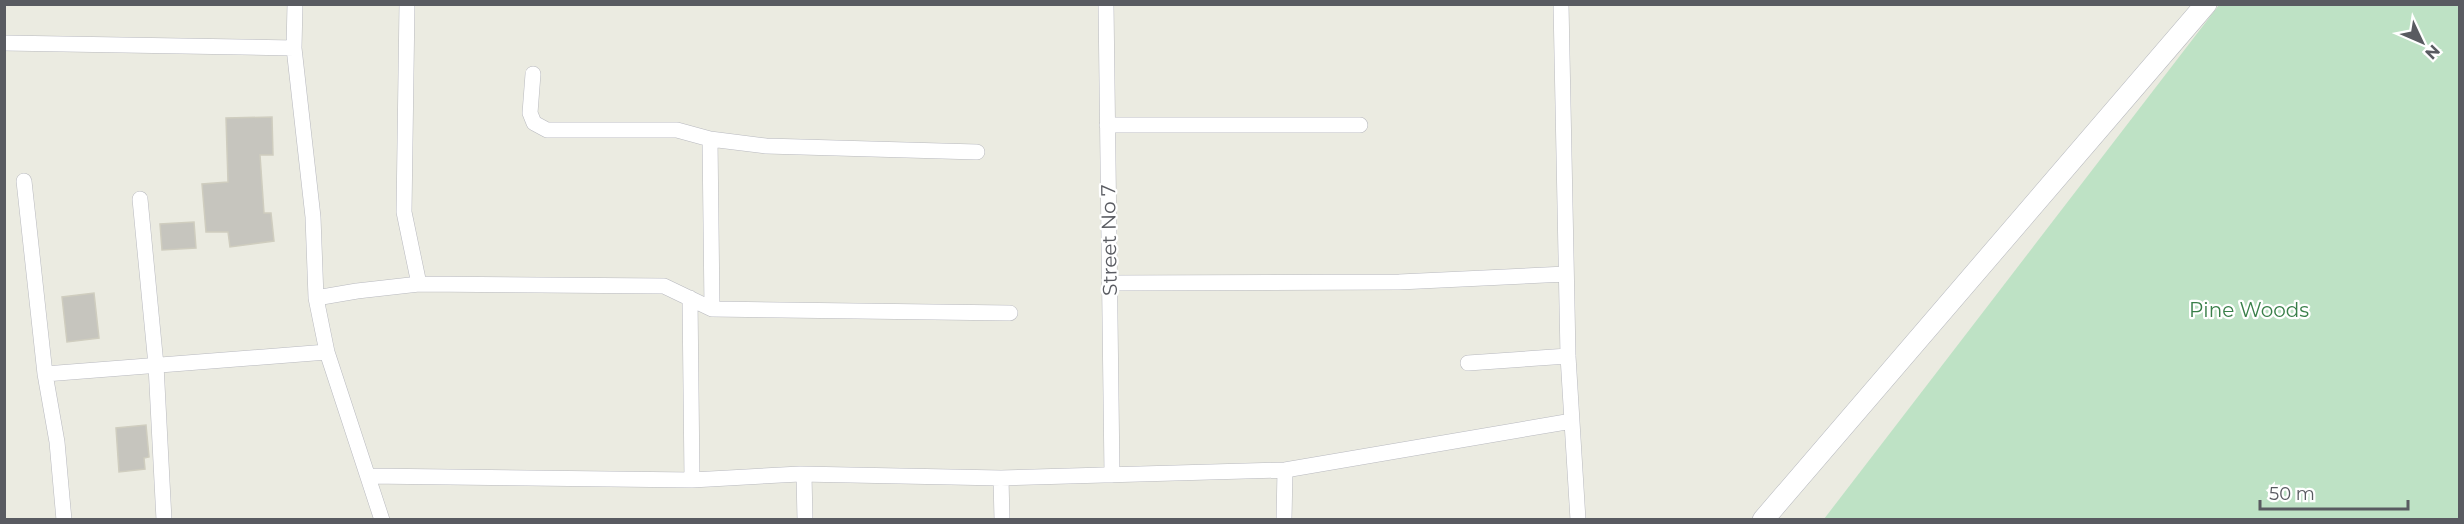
<svg xmlns="http://www.w3.org/2000/svg" width="2464" height="524" font-family="Montserrat,sans-serif">
<style>
.green{fill:#bee2c5}
.building{fill:#c6c5be;stroke:#cfcdbf;stroke-width:1.5}
.lines{fill:none;stroke-linecap:round;stroke-linejoin:round}
.street-casing{stroke:#b8b9bf;stroke-width:16}
.secondary-casing{stroke:#b6b8be;stroke-width:22}
.street{stroke:#fff;stroke-width:15}
.secondary{stroke:#fff;stroke-width:21}
.labels{text-anchor:middle;stroke-width:4.5;stroke-linejoin:round;paint-order:stroke}
.street-label{font-size:20px;fill:#595b61;stroke:#fff}
.park-label{font-size:20px;fill:#397f49;stroke:#fff}
</style>
<rect width="100%" height="100%" fill="#ebebe1"/>
<path class="green" d="M 2219,5 L 2459,5 L 2459,519 L 1824,519 Z"/>
<path class="building" d="M 272,117 L 273,155 L 260,155 L 264,213 L 271,213 L 274,241 L 230,247 L 228,232 L 206,232 L 202,184 L 228,182 L 226,118 Z
M 194,222 L 196,248 L 162,250 L 160,224 Z
M 94,293 L 99,338 L 67,342 L 62,297 Z
M 146,425 L 149,457 L 144,458 L 145,469 L 119,472 L 116,428 Z"/>
<g class="lines">
<defs>
<path id="street" d="M 295,4 L 294,48 L 313,217 L 316,298 L 327,352 L 382,520
M 407,4 L 404,212 L 419,284
M 1106,4 L 1112,475
M 1561,4 L 1568,356 L 1578,520
M 4,43 L 294,48
M 533,74 L 530,113 L 534,123 L 547,130 L 677,130 L 710,139 L 766,146 L 977,152
M 1107,125 L 1360,125
M 710,139 L 712,309
M 24,181 L 45,374 L 57,442 L 64,520
M 140,199 L 156,365 L 164,520
M 1110,283 L 1399,282 L 1566,274
M 316,298 L 357,291 L 419,284 L 664,286 L 712,309 L 1010,313
M 690,298 L 692,480
M 1468,363 L 1568,356
M 45,374 L 327,352
M 804,475 L 805,520
M 368,476 L 692,480 L 800,474 L 1001,478 L 1285,470 L 1572,421
M 1001,478 L 1002,520
M 1284,520 L 1285,470"/>
<path id="secondary" d="M 1763,520 L 2206,4"/>
</defs>
<use href="#street" class="street-casing"/>
<use href="#secondary" class="secondary-casing"/>
<use href="#street" class="street"/>
<use href="#secondary" class="secondary"/>
</g>
<g class="labels">
<g class="street-label">
<text transform="translate(1109 240) rotate(-91)" y="7">Street No 7</text>
</g>
<g class="park-label">
<text x="2249" y="317">Pine Woods</text>
</g>
</g>
<rect width="2464" height="524" fill="none" stroke="#595b61" stroke-width="12"/>
<g transform="translate(2422 42) rotate(134)" stroke="#ffffff" stroke-width="4.5" paint-order="stroke">
<path d="M0-4.5L10 22L0 15L-10 22Z" fill="#595b61"/>
<text y="-9" font-size="16" font-weight="bold" text-anchor="middle" fill="#595b61">N</text>
</g>
<path d="M2260 500v9h148v-9" fill="none" stroke="#595b61" stroke-width="3"/>
<text x="2269" y="500" font-size="18" fill="#595b61" stroke="#ffffff" stroke-width="4.5" paint-order="stroke">50 m</text>
</svg>
